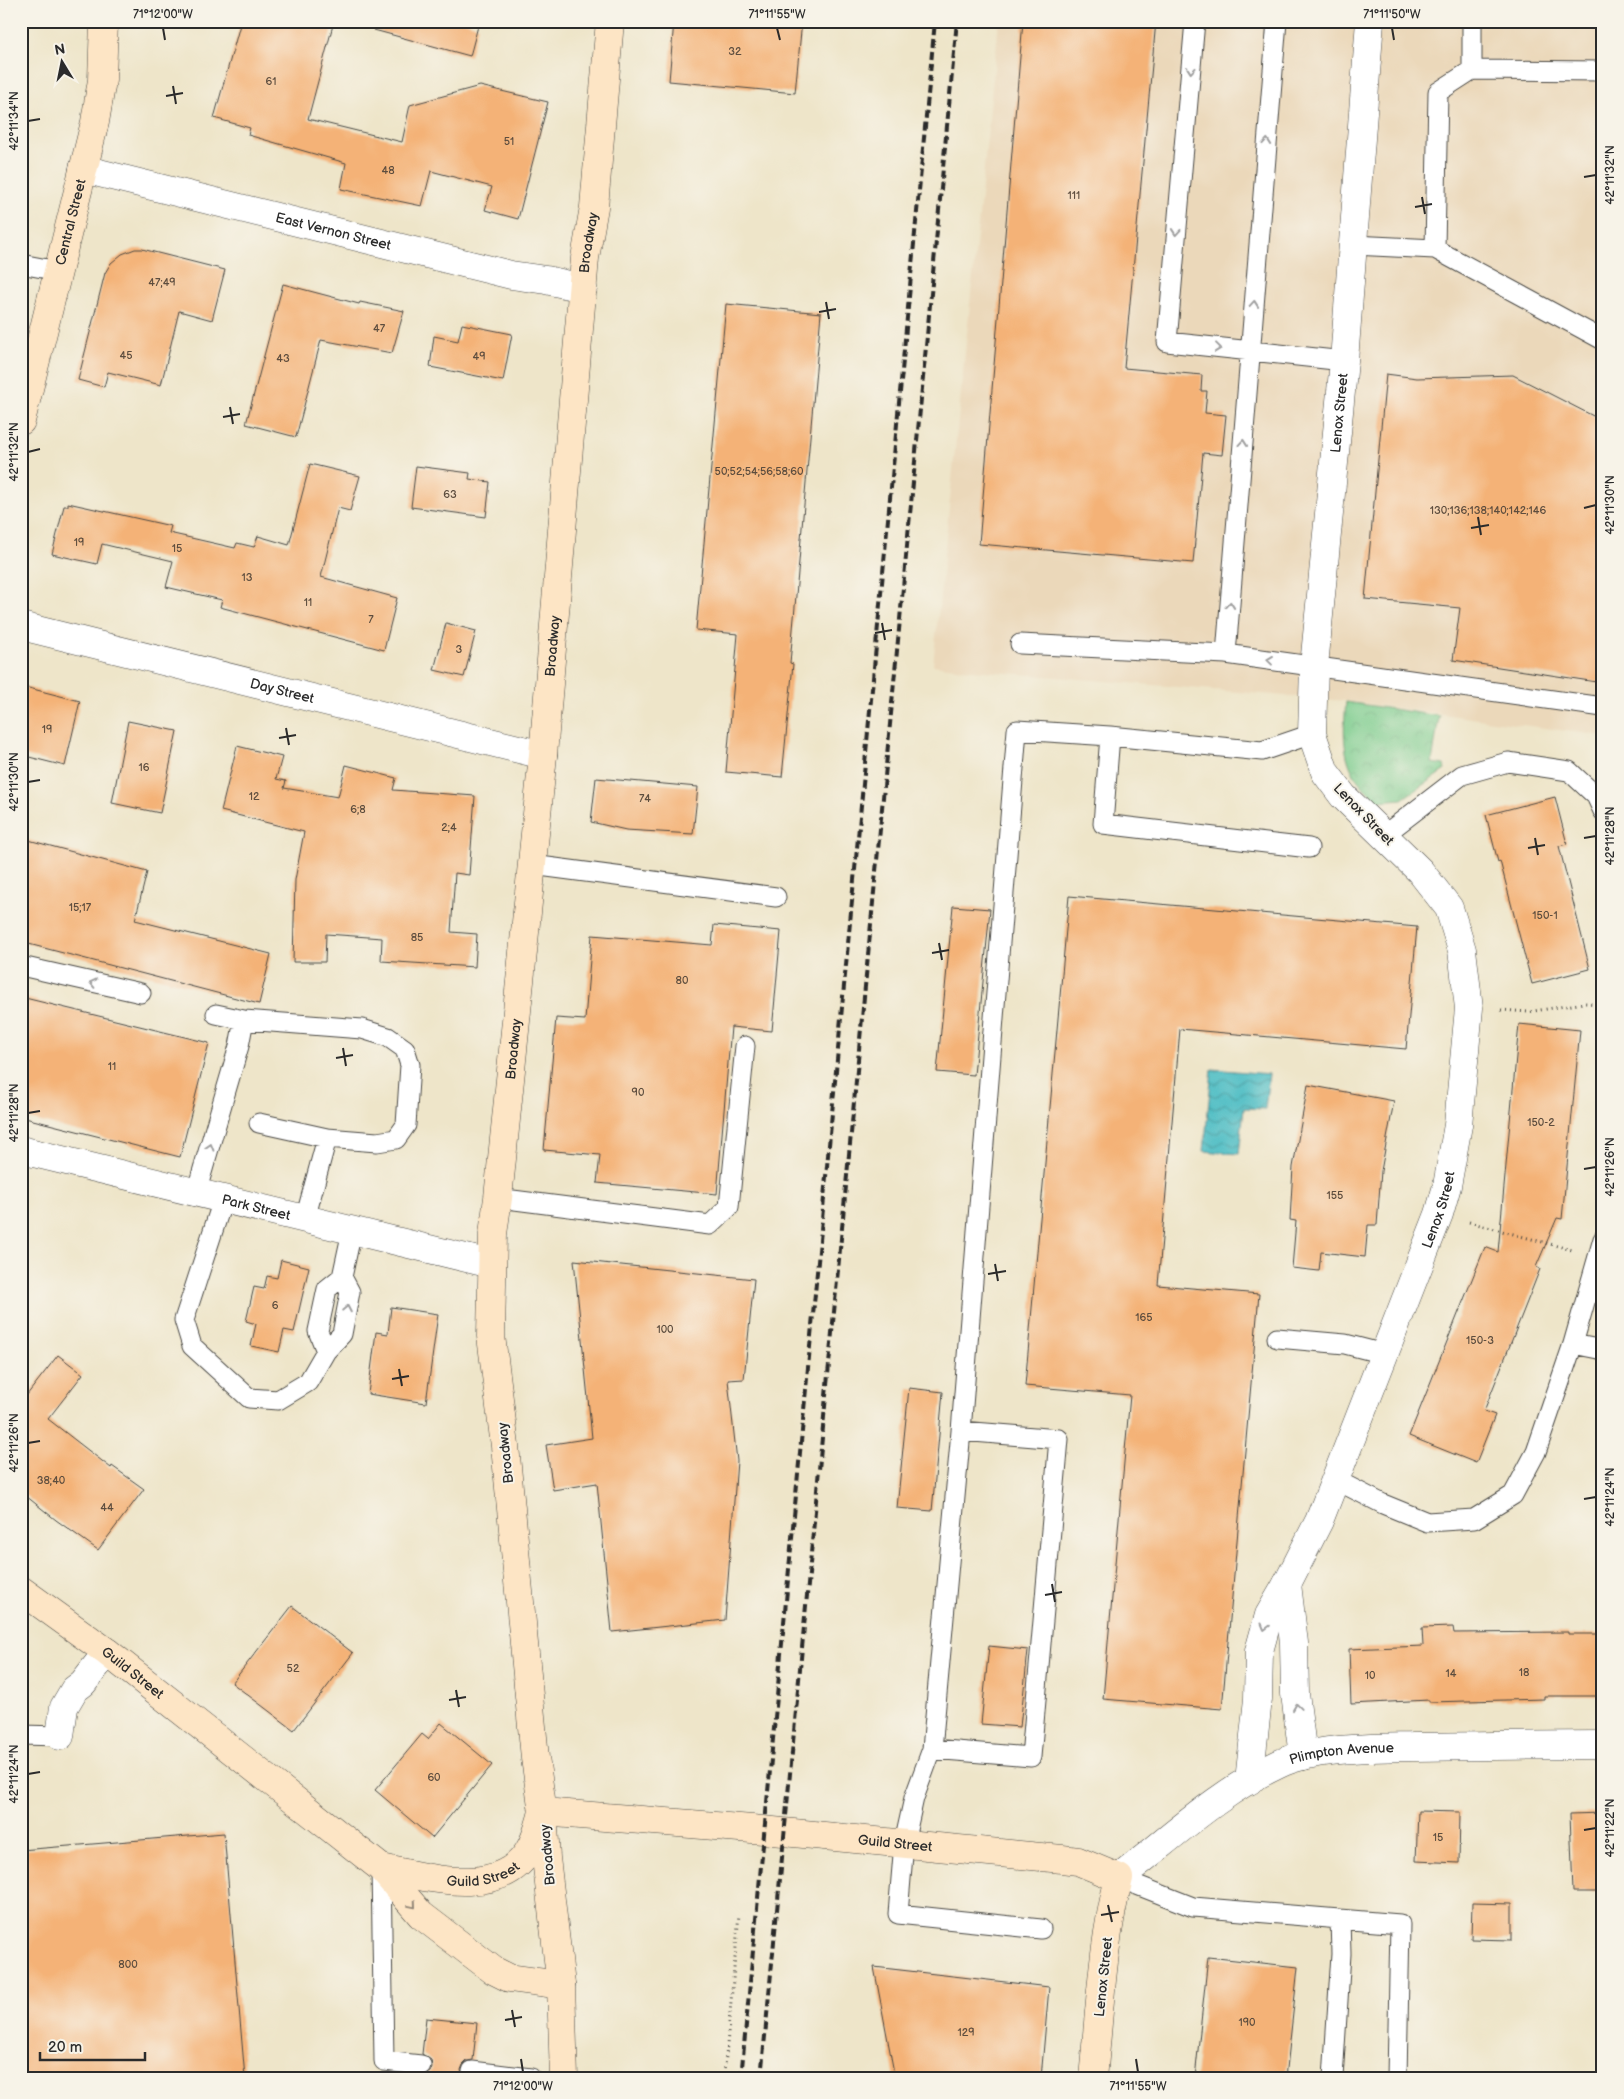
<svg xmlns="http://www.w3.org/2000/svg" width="1624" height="2099" font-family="'Balsamiq Sans',sans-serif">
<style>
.built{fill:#ebd8ba}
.park{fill:url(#park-crowns);stroke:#537c5c}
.water{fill:url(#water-waves);stroke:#3d7478}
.building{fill:#f4b277}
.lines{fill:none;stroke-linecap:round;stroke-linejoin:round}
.lane-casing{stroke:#484743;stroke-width:21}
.street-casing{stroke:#484743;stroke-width:29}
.secondary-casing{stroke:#484743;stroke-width:29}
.path{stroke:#484743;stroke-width:3;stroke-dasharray:1 4;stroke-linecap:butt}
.lane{stroke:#fff;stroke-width:19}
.street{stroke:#fff;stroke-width:28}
.secondary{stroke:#fde5c5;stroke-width:28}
.rail{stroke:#2b2b2b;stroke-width:4;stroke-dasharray:8 4;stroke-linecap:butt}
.oneway{stroke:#a0a0a0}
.oneway2{stroke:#948878}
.ticks{fill:none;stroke:#2b2b2b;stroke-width:2}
.labels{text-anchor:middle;stroke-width:4;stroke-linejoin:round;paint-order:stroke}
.number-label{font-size:11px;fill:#5d4d3e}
.street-label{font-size:14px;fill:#2b2b2b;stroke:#f7f3e8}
.neatline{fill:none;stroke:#2b2b2b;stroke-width:2}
.ticks-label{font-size:12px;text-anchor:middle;fill:#2b2b2b}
</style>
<defs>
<pattern id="park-crowns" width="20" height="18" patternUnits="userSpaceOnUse" patternTransform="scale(1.25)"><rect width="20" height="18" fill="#7bcc8d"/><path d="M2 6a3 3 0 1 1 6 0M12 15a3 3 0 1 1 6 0" fill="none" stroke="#6aaf7a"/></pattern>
<pattern id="water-waves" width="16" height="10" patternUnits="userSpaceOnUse" patternTransform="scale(1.25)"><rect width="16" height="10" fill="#4fbec5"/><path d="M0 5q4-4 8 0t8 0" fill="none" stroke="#429ba0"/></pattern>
</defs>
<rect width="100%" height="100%" fill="#f7f3e8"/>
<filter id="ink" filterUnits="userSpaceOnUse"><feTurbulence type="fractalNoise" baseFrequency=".02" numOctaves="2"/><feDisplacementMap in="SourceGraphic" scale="10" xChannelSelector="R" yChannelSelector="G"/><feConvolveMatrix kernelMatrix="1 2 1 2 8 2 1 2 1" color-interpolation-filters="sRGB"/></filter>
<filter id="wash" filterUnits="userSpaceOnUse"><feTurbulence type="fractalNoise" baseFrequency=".0096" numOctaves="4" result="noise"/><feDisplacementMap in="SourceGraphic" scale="20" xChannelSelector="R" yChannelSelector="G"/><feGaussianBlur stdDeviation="1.12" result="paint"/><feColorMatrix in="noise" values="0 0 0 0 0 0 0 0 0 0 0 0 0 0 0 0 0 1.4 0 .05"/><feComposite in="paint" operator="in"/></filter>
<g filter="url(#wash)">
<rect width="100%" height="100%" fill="#eee5c9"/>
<path class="built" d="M 999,21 L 1603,21 L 1603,736 L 1346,701 L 971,670 L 933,665 Z"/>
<path class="park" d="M 1346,702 L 1439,716 L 1432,763 L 1444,765 L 1445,770 L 1402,799 L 1379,801 C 1342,774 1342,744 1346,702 Z"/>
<path class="water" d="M 1212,1069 L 1269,1074 L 1265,1109 L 1244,1108 L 1239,1154 L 1204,1151 Z"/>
<g id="blocks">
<path class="building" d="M 241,21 L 334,21 L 308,119 L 402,142 L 410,105 L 480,86 L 548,102 L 518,219 L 485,210 L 492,187 L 431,171 L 422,206 L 341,189 L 346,163 L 248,135 L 250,128 L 214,118 Z
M 376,21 L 462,21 L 478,26 L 470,56 L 374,30 Z
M 674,21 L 802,21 L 795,93 L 669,81 Z
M 1023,21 L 1156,21 L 1124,368 L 1202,375 L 1201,391 L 1207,391 L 1205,413 L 1226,415 L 1222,455 L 1203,453 L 1193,563 L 979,544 Z
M 135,249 L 142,249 L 225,270 L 212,320 L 179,311 L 161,385 L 108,372 L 104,387 L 78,380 L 105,273 L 111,263 L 122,254 Z
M 283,284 L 359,304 L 360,302 L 404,311 L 392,353 L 321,340 L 296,437 L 246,424 Z
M 726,304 L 821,313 L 790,663 L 793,664 L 782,777 L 726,772 L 738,634 L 696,630 Z
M 462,324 L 512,334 L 503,381 L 430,367 L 434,336 L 458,341 Z
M 1386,374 L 1417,378 L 1513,375 L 1603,421 L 1603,683 L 1453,660 L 1460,608 L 1365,599 Z
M 310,464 L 360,476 L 350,511 L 338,508 L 321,577 L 397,598 L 384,650 L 220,607 L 222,600 L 166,587 L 173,561 L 102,544 L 97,564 L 52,554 L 64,506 L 68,506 L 68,503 L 171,526 L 169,533 L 235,548 L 237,543 L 254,547 L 258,536 L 289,545 Z
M 416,466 L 470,473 L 469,479 L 490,482 L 486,517 L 411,507 Z
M 446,623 L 476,631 L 464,677 L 434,670 Z
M 21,686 L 80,701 L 65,766 L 21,755 Z
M 128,721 L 177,731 L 160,813 L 112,803 Z
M 237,746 L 282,757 L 276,779 L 286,781 L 284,788 L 338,797 L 346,765 L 396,778 L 393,790 L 475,796 L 469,875 L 455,873 L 451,932 L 477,934 L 475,967 L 381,961 L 382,938 L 326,934 L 325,962 L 293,962 L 295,880 L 304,832 L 221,811 Z
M 596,778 L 698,787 L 693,834 L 626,830 L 591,822 Z
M 1555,797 L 1567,844 L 1559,846 L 1590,969 L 1532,984 L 1500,861 L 1498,862 L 1486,815 Z
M 21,838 L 147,872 L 135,920 L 271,954 L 259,1004 L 21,942 Z
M 1069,896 L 1417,927 L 1406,1049 L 1180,1029 L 1158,1285 L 1259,1294 L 1222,1709 L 1103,1699 L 1130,1395 L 1025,1386 Z
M 953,906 L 990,909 L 974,1075 L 937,1072 Z
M 714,925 L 781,931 L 772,1031 L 731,1027 L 717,1194 L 597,1183 L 600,1155 L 544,1150 L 556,1018 L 585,1020 L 592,935 L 712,945 Z
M 21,997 L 209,1043 L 180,1157 L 21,1117 Z
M 1519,1024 L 1580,1030 L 1562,1219 L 1557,1218 L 1536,1267 L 1540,1269 L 1484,1411 L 1495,1415 L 1476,1463 L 1409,1436 L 1485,1247 L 1498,1252 Z
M 1308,1085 L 1394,1101 L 1381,1171 L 1377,1225 L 1368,1225 L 1365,1257 L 1321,1252 L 1319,1271 L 1292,1268 L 1296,1221 L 1290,1220 L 1293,1167 Z
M 281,1260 L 309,1267 L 294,1332 L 284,1330 L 279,1352 L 251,1346 L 256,1324 L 246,1321 L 254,1287 L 264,1289 L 267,1276 L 277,1278 Z
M 574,1260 L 754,1279 L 744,1379 L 728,1380 L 737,1461 L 725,1620 L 612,1632 L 597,1483 L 553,1490 L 546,1445 L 592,1438 Z
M 391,1307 L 438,1314 L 426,1403 L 368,1394 L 376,1332 L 388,1334 Z
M 58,1355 L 83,1374 L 48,1419 L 111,1468 L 112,1466 L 144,1489 L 98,1550 L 56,1520 L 21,1492 L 21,1398 L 23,1400 Z
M 909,1388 L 943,1392 L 932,1511 L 897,1508 Z
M 292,1606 L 353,1653 L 294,1730 L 232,1683 Z
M 1453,1627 L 1454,1633 L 1568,1632 L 1568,1634 L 1603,1634 L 1603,1696 L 1544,1696 L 1544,1699 L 1429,1702 L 1429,1700 L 1351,1704 L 1349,1649 L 1423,1646 L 1422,1628 Z
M 989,1646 L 1028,1650 L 1020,1727 L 981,1724 Z
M 441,1723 L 492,1765 L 432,1838 L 375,1790 L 422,1734 L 428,1739 Z
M 1418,1811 L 1460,1812 L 1459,1863 L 1416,1861 Z
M 1603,1813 L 1603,1892 L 1573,1892 L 1570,1814 Z
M 224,1833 L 245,2078 L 21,2078 L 21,1850 Z
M 1472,1903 L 1512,1904 L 1512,1940 L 1471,1939 Z
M 1208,1957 L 1298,1967 L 1286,2078 L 1195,2078 Z
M 874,1967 L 1049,1987 L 1041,2078 L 895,2078 Z
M 426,2018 L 477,2023 L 473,2060 L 467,2061 L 463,2065 L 461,2070 L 463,2078 L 420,2078 L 430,2072 L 432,2067 L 431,2060 L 422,2054 Z"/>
</g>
</g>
<g filter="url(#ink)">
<use href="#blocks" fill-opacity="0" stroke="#484743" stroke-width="1"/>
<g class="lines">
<defs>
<path id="lane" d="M 1195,21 L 1167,342 L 1344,361
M 1472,21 L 1472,70
M 1603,71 L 1472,70 L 1438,92 L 1435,249 L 1603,340
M 1353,245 L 1435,249
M 21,264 L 58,271
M 1020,644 L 1226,654 L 1603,707
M 1226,654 L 1277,21
M 1110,736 L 1103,824 L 1309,848
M 1384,835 L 1462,775 L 1508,762 L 1569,771 L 1596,796 L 1603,811
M 532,865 L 776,897
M 21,966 L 141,993
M 216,1014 L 244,1020 L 362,1029 L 388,1037 L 405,1049 L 410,1065 L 406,1125 L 396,1139 L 377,1142 L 327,1138 L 305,1219
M 259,1123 L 327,1138
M 196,1193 L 239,1046 L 244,1020
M 498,1198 L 710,1225 L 729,1207 L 745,1046
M 223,1200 L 184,1320 L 192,1346 L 249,1398 L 278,1400 L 308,1382 L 326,1351 L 342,1334 L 350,1292 L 342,1277 L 327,1289 L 318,1331 L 326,1351
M 342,1277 L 352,1231
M 1277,1338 L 1345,1344 L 1384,1354
M 1573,1344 L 1603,1350
M 1336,1480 L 1383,1504 L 1427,1522 L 1474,1519 L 1513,1495 L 1536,1452 L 1573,1344 L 1603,1239
M 21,1735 L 60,1736
M 932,1749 L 1031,1757 L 1059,1439 L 961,1431
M 381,1868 L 384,2061 L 421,2065
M 1119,1878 L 1193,1907 L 1400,1924 L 1397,2078
M 1041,1929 L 898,1914 L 904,1843 L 914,1798 L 932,1749 L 961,1431 L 1017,730 L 1110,736 L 1262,751 L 1312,734
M 472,2071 L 531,2078
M 1333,2078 L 1341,1954 L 1340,1919"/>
<g id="street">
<path id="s1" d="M 83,169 L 511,275 L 546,280 L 583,288"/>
<path id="s2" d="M 21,626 L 543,755"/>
<path id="s3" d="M 21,1150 L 491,1264"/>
<path d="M 1287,1584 L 1294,1643 L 1295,1694 L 1303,1756"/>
<path d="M 60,1736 L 64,1707 L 74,1690 L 83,1683 L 107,1652"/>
<path id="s4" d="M 1249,1781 L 1258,1699 L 1259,1651 L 1269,1615 L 1287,1584 L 1319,1521 L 1439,1214 L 1447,1186 L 1458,1125 L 1469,1008 L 1462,950 L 1449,908 L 1420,871 L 1343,796 L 1325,772 L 1312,734 L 1314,666 L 1344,361 L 1370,21"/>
<path id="s5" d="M 1119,1878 C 1171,1838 1219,1792 1279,1764 C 1315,1747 1374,1748 1413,1747 C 1477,1746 1540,1745 1603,1745"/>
</g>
<g id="secondary">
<path id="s6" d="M 21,421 L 95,122 L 102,80 L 104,21"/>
<path id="s7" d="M 21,1590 L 107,1652 L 381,1868 C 426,1877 498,1899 528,1852 C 536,1840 539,1826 543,1812 L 752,1829 L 1062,1859 L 1078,1861 L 1119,1878 C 1102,1944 1100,2010 1093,2078"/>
<path d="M 381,1868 L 421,1915 L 493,1970 L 509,1978 L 561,1985"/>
<path id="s8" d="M 564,2078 L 561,1985 L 546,1858 L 543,1812 L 535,1758 L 505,1446 L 491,1336 L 493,1234 L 498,1198 L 543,755 L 585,258 L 594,207 L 610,21"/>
</g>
</defs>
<use href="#lane" class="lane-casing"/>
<use href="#street" class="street-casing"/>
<use href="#secondary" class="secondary-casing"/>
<path class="path" d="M 1501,1010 L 1528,1012 L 1584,1003 L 1603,1004
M 1469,1222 L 1572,1250
M 724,2078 L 739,1914"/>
<use href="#lane" class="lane"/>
<use href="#street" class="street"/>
<use href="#secondary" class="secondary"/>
<path class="rail" d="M 741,2078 L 935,21
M 761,2078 L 957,21"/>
</g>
<defs><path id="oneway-chevron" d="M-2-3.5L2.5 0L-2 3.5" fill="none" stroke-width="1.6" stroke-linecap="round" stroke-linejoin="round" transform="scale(1.25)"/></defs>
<g class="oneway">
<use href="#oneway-chevron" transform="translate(1191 70) rotate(95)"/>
<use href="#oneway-chevron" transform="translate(1267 142) rotate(-85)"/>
<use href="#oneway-chevron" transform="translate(1176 232) rotate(95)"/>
<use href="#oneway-chevron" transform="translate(1254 304) rotate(-85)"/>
<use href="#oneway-chevron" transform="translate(1218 348) rotate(7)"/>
<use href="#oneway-chevron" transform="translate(1243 443) rotate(-85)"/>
<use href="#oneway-chevron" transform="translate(1230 605) rotate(-85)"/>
<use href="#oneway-chevron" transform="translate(1270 660) rotate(-173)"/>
<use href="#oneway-chevron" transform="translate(93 983) rotate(-167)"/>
<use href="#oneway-chevron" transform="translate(210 1147) rotate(-73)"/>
<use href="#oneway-chevron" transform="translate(347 1309) rotate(-79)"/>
<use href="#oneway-chevron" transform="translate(1265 1627) rotate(105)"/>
<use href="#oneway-chevron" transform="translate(1297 1707) rotate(-98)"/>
</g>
<use class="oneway2" href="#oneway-chevron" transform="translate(413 1905) rotate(50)"/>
</g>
<path class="ticks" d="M 163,28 L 165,40M 777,28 L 780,40M 1392,28 L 1394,40M 173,86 L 176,104M 166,96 L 183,93M 28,121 L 40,119M 1584,177 L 1596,175M 1422,197 L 1425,214M 1415,207 L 1432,204M 826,302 L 829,319M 819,312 L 836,309M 230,407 L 233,424M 223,417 L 240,414M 28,452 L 40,449M 1584,508 L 1596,505M 1478,517 L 1481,535M 1471,528 L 1489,525M 882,623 L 885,640M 875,633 L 892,630M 286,728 L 289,745M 279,738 L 296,735M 28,782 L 40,780M 1535,838 L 1538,855M 1584,838 L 1596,836M 1528,848 L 1545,845M 939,943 L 942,960M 932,953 L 949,950M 343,1048 L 346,1066M 336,1058 L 353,1055M 28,1113 L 40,1111M 1584,1169 L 1596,1167M 995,1264 L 998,1281M 988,1274 L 1006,1271M 399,1369 L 402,1386M 392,1379 L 409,1376M 28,1443 L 40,1441M 1584,1499 L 1596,1497M 1052,1584 L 1055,1602M 1045,1595 L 1062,1592M 456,1690 L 459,1707M 449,1700 L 466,1697M 28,1774 L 40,1772M 1584,1830 L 1596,1828M 1108,1905 L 1112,1922M 1101,1915 L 1119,1912M 512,2010 L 515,2027M 505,2020 L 522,2017M 521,2059 L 523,2072M 1136,2059 L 1138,2072"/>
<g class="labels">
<g class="number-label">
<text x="735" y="55">32</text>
<text x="271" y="85">61</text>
<text x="509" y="145">51</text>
<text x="388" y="174">48</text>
<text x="1074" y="199">111</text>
<text x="162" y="286">47;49</text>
<text x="379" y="332">47</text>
<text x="126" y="359">45</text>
<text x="479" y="360">49</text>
<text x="283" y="362">43</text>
<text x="759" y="475">50;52;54;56;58;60</text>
<text x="450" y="498">63</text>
<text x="1488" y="514">130;136;138;140;142;146</text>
<text x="79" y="546">19</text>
<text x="177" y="552">15</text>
<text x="247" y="581">13</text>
<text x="308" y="606">11</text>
<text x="371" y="623">7</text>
<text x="459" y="653">3</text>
<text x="47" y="733">19</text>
<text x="144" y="771">16</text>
<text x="254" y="800">12</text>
<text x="645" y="802">74</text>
<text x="358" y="813">6;8</text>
<text x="449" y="831">2;4</text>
<text x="80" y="911">15;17</text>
<text x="1545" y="919">150-1</text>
<text x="417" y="941">85</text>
<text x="682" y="984">80</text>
<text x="112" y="1070">11</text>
<text x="638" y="1096">90</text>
<text x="1541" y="1126">150-2</text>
<text x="1335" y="1199">155</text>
<text x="275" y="1309">6</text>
<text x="1144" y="1321">165</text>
<text x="665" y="1333">100</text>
<text x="1480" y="1344">150-3</text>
<text x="51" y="1484">38;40</text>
<text x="107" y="1511">44</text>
<text x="293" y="1672">52</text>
<text x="1524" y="1676">18</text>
<text x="1451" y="1677">14</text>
<text x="1370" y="1679">10</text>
<text x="434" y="1781">60</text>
<text x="1438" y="1841">15</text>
<text x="128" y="1968">800</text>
<text x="1247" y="2026">190</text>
<text x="966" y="2036">129</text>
</g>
<g class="street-label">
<text dy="5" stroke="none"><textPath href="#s6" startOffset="205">Central Street</textPath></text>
<text dy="5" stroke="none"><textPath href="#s1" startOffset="258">East Vernon Street</textPath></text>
<text dy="5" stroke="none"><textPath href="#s8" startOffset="1844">Broadway</textPath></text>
<text dy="5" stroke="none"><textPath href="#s4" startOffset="1462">Lenox Street</textPath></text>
<text dy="5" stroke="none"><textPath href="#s8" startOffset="1439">Broadway</textPath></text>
<text dy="5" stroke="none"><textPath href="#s2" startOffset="269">Day Street</textPath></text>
<text transform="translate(1364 814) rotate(46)" y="5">Lenox Street</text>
<text dy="5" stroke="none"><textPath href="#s8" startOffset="1034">Broadway</textPath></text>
<text dy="5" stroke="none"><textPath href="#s3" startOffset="242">Park Street</textPath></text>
<text dy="5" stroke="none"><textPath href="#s4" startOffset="608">Lenox Street</textPath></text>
<text transform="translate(505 1453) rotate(-96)" y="5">Broadway</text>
<text dy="5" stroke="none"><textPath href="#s7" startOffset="139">Guild Street</textPath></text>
<text dy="5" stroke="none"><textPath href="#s5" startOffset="261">Plimpton Avenue</textPath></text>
<text dy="5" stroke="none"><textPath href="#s7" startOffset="1009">Guild Street</textPath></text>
<text transform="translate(547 1855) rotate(-95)" y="5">Broadway</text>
<text dy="5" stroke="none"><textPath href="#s7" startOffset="559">Guild Street</textPath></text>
<text transform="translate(1103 1977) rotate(-84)" y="5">Lenox Street</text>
</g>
</g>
<rect width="1624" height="2099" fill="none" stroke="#f7f3e8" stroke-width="55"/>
<g transform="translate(62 62) rotate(350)" stroke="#f7f3e8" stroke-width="4" paint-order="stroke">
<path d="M0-4L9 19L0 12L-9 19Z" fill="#2b2b2b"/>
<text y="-8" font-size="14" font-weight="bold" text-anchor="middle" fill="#2b2b2b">N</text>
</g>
<path d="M40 2052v8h105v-8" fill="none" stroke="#2b2b2b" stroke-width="2.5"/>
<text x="48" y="2052" font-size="15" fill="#2b2b2b" stroke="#f7f3e8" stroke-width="4" paint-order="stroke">20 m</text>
<rect x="28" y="28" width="1568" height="2044" class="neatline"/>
<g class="ticks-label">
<text x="163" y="18">71°12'00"W</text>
<text x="777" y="18">71°11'55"W</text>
<text x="1392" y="18">71°11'50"W</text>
<text transform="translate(14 121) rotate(-90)" y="4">42°11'34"N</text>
<text transform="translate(1610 175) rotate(-90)" y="4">42°11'32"N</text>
<text transform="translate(14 452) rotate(-90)" y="4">42°11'32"N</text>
<text transform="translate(1610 505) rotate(-90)" y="4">42°11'30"N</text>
<text transform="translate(14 782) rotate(-90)" y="4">42°11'30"N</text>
<text transform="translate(1610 836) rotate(-90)" y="4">42°11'28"N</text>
<text transform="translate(14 1113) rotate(-90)" y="4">42°11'28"N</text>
<text transform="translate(1610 1167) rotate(-90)" y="4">42°11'26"N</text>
<text transform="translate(14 1443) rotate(-90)" y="4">42°11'26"N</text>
<text transform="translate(1610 1497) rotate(-90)" y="4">42°11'24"N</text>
<text transform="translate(14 1774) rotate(-90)" y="4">42°11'24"N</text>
<text transform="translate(1610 1828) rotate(-90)" y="4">42°11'22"N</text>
<text x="523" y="2090">71°12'00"W</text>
<text x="1138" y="2090">71°11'55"W</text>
</g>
</svg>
